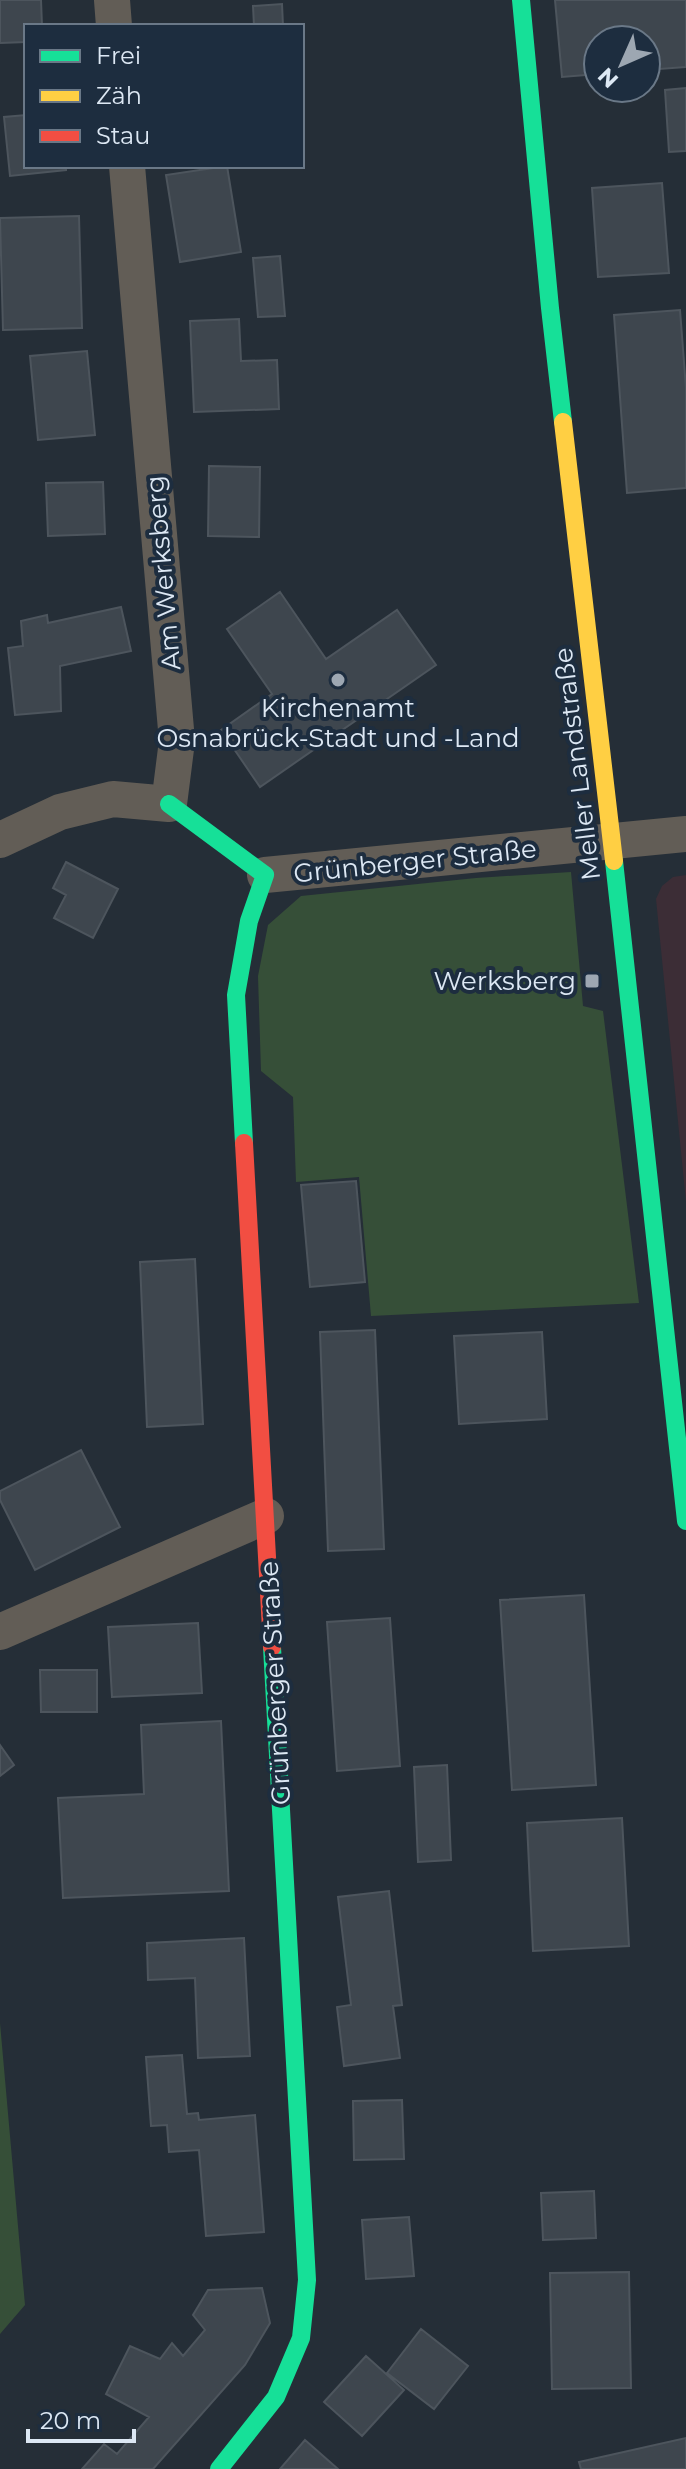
<svg xmlns="http://www.w3.org/2000/svg" width="686" height="2469" font-family="Montserrat,sans-serif">
<style>
.commercial{fill:#3c2d36}
.green{fill:#364f38}
.building{fill:#3e464e;stroke:#4d555d;stroke-width:2}
.lines{fill:none;stroke-linecap:round;stroke-linejoin:round}
.street{stroke:#625d56;stroke-width:36}
.fast{stroke:#16e098;stroke-width:18}
.slow{stroke:#ffcf43;stroke-width:18}
.jam{stroke:#f24e42;stroke-width:18}
.poi-dot{fill:#9da7b2;stroke:#1d2d3f;stroke-width:3}
.labels{text-anchor:middle;stroke-width:8;stroke-linejoin:round;paint-order:stroke}
.street-label{font-size:26px;fill:#dde8f4;stroke:#1d2d3f}
.poi-label{font-size:26px;fill:#dde8f4;stroke:#1d2d3f}
</style>
<rect width="100%" height="100%" fill="#252e37"/>
<path class="commercial" d="M 686,875 L 686,1202 L 656,899 L 662,886 L 673,877 Z"/>
<path class="green" d="M 571,872 L 583,1006 L 603,1011 L 639,1303 L 371,1316 L 359,1177 L 296,1182 L 293,1097 L 261,1071 L 258,976 L 268,925 L 301,896 L 476,878 Z
M 0,2023 L 25,2305 L 0,2334 Z"/>
<path class="building" d="M 0,0 L 41,0 L 42,26 L 26,26 L 26,42 L 0,43 Z
M 555,0 L 686,0 L 686,67 L 646,70 L 646,40 L 598,40 L 598,74 L 562,77 Z
M 282,4 L 283,26 L 254,26 L 253,6 Z
M 686,88 L 686,151 L 669,152 L 665,90 Z
M 26,115 L 26,166 L 66,166 L 66,170 L 10,176 L 4,117 Z
M 227,166 L 241,252 L 180,262 L 166,175 Z
M 662,183 L 669,273 L 598,277 L 592,188 Z
M 79,216 L 82,328 L 3,330 L 0,218 Z
M 280,256 L 285,316 L 258,317 L 253,258 Z
M 680,310 L 686,388 L 686,488 L 627,493 L 614,315 Z
M 239,319 L 241,361 L 277,360 L 279,409 L 194,412 L 190,321 Z
M 87,351 L 95,435 L 38,440 L 30,356 Z
M 209,466 L 260,467 L 259,537 L 208,536 Z
M 103,482 L 105,534 L 48,536 L 46,483 Z
M 280,592 L 326,659 L 397,610 L 436,665 L 260,787 L 221,730 L 272,694 L 227,629 Z
M 121,607 L 131,651 L 60,666 L 61,711 L 15,715 L 8,648 L 23,646 L 21,621 L 47,615 L 48,623 Z
M 66,862 L 118,889 L 93,938 L 54,918 L 66,895 L 53,888 Z
M 356,1181 L 365,1282 L 310,1287 L 301,1185 Z
M 195,1259 L 203,1424 L 147,1427 L 140,1262 Z
M 375,1330 L 384,1549 L 328,1551 L 320,1332 Z
M 542,1332 L 547,1419 L 459,1424 L 454,1336 Z
M 81,1450 L 120,1527 L 35,1570 L 0,1500 L 0,1491 Z
M 584,1595 L 596,1785 L 512,1790 L 500,1600 Z
M 390,1618 L 400,1766 L 337,1771 L 327,1622 Z
M 198,1623 L 202,1693 L 112,1697 L 108,1627 Z
M 40,1670 L 97,1670 L 97,1712 L 41,1712 Z
M 221,1721 L 229,1891 L 63,1898 L 58,1798 L 144,1794 L 141,1725 Z
M 0,1745 L 14,1765 L 0,1776 Z
M 447,1765 L 451,1860 L 418,1862 L 414,1767 Z
M 622,1818 L 629,1946 L 533,1951 L 527,1823 Z
M 389,1891 L 402,2005 L 393,2006 L 400,2058 L 344,2066 L 337,2007 L 351,2005 L 338,1897 Z
M 244,1938 L 250,2056 L 198,2058 L 195,1978 L 148,1980 L 147,1943 Z
M 182,2055 L 187,2114 L 198,2113 L 199,2120 L 255,2115 L 264,2232 L 206,2236 L 199,2150 L 169,2152 L 167,2125 L 151,2126 L 146,2057 Z
M 402,2100 L 404,2159 L 354,2160 L 353,2101 Z
M 594,2191 L 596,2238 L 543,2240 L 541,2193 Z
M 409,2217 L 414,2276 L 366,2279 L 362,2220 Z
M 629,2272 L 631,2388 L 552,2389 L 550,2273 Z
M 262,2288 L 270,2323 L 245,2365 L 153,2469 L 82,2469 L 104,2444 L 117,2454 L 149,2417 L 106,2394 L 130,2346 L 160,2359 L 172,2343 L 183,2356 L 205,2330 L 193,2315 L 208,2290 Z
M 421,2329 L 468,2366 L 434,2409 L 387,2373 Z
M 366,2356 L 404,2390 L 362,2436 L 324,2402 Z
M 686,2438 L 686,2469 L 581,2469 L 579,2462 Z
M 305,2440 L 338,2469 L 280,2469 Z"/>
<g class="lines">
<path class="street" d="M 112,0 L 114,26
M 0,840 L 60,812 L 113,799 L 169,804 L 177,741 L 127,166
M 265,875 L 686,834
M 0,1632 L 266,1516"/>
<path class="fast" d="M 521,0 L 550,308 L 563,422
M 169,804 L 265,875 L 249,921 L 236,995 L 244,1143
M 614,861 L 686,1521
M 219,2469 L 276,2397 L 301,2338 L 307,2280 L 272,1647"/>
<path class="slow" d="M 563,422 L 614,861"/>
<path class="jam" d="M 244,1143 L 272,1647"/>
</g>
<g class="poi-dot">
<circle cx="338" cy="680" r="8"/>
<rect x="584" y="973" width="16" height="16" rx="4"/>
</g>
<g class="labels">
<g class="street-label">
<text transform="translate(163 573) rotate(-95)" y="9">Am Werksberg</text>
<text transform="translate(577 764) rotate(-97)" y="9">Meller Landstraße</text>
<text transform="translate(415 861) rotate(-6)" y="9">Grünberger Straße</text>
<text transform="translate(275 1683) rotate(-93)" y="9">Grünberger Straße</text>
</g>
<g class="poi-label">
<text x="338" y="717">Kirchenamt<tspan x="338" dy="30">Osnabrück-Stadt und -Land</tspan></text>
<text x="576" y="990" text-anchor="end">Werksberg</text>
</g>
</g>
<rect x="24" y="24" width="280" height="144" fill="#1d2d3f" stroke="#6a7887" stroke-width="2"/>
<rect x="40" y="50" width="40" height="12" fill="#16e098" stroke="#6a7887" stroke-width="2"/>
<text x="96" y="64" font-size="24" fill="#dde8f4">Frei</text>
<rect x="40" y="90" width="40" height="12" fill="#ffcf43" stroke="#6a7887" stroke-width="2"/>
<text x="96" y="104" font-size="24" fill="#dde8f4">Zäh</text>
<rect x="40" y="130" width="40" height="12" fill="#f24e42" stroke="#6a7887" stroke-width="2"/>
<text x="96" y="144" font-size="24" fill="#dde8f4">Stau</text>
<g transform="translate(622 64) rotate(225)"><circle r="38" fill="#1d2d3f" stroke="#6a7887" stroke-width="2"/>
<path d="M0-6L14 30L0 20L-14 30Z" fill="#9da7b2"/>
<text y="-12" font-size="22" font-weight="bold" text-anchor="middle" fill="#dde8f4">N</text>
</g>
<path d="M28 2429v12h106v-12" fill="none" stroke="#dde8f4" stroke-width="4"/>
<text x="40" y="2429" font-size="24" fill="#dde8f4" stroke="#1d2d3f" stroke-width="6" paint-order="stroke">20 m</text>
</svg>
